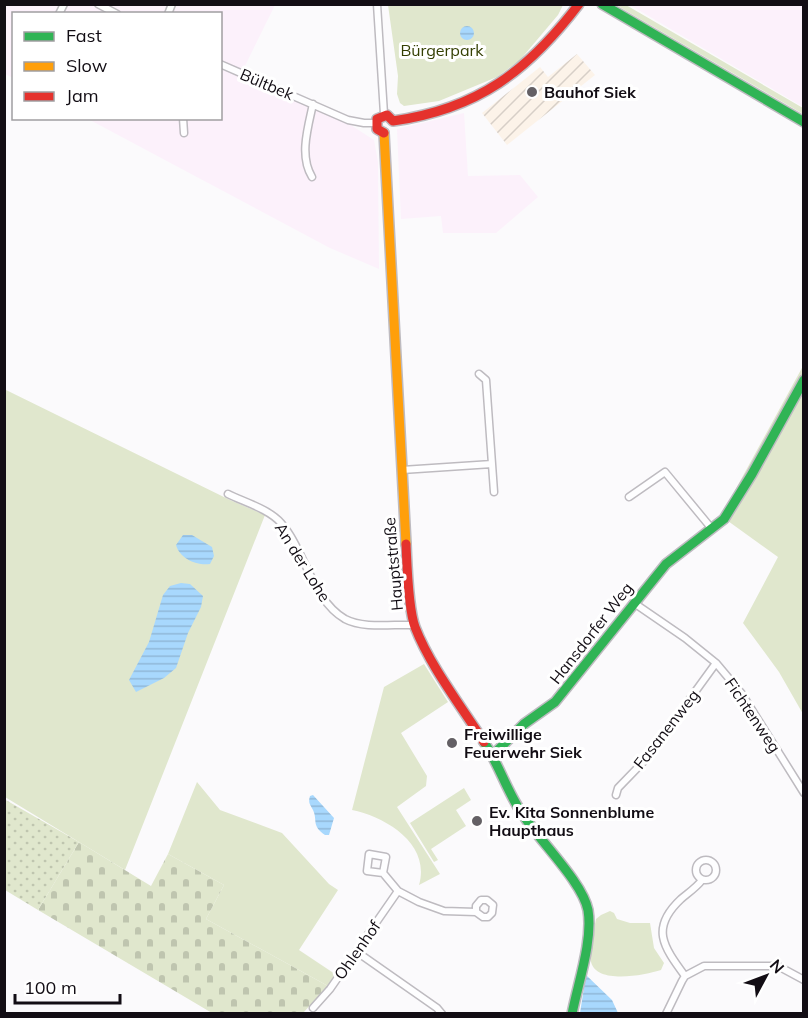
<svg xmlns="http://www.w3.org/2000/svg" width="808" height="1018" font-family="Mulish,sans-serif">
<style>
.commercial{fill:#fcf1fb}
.industrial{fill:url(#industrial-furrows)}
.green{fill:#e0e7cd}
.cemetery{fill:url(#cemetery-stones)}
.garden{fill:url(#garden-dots)}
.water{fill:url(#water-rules)}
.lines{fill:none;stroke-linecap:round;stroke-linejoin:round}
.street-casing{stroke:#bebbc0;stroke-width:9}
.fast-casing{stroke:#bebbc0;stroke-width:12}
.slow-casing{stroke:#bebbc0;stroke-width:12}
.jam-casing{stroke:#bebbc0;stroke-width:12}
.street{stroke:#fefeff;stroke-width:6}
.fast{stroke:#30b455;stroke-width:9}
.slow{stroke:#ff9f0a;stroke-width:9}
.jam{stroke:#e5322d;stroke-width:9}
.poi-dot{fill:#646065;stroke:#fff;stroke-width:2}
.labels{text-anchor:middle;stroke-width:6;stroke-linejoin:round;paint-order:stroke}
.park-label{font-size:16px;fill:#343f03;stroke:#fff}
.street-label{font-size:16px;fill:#120d14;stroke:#fff}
.poi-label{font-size:16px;font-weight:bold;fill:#120d14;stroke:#fff;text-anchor:start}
</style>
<defs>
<pattern id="industrial-furrows" width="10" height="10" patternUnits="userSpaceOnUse" patternTransform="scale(1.5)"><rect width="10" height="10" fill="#fcf3e9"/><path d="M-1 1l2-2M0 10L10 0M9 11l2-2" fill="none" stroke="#d7cfc7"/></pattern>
<pattern id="cemetery-stones" width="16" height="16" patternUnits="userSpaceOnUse" patternTransform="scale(1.5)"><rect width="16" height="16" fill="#e0e7cd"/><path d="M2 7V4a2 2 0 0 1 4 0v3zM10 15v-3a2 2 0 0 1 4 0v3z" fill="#bfc5af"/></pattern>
<pattern id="garden-dots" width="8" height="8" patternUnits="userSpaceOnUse" patternTransform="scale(1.5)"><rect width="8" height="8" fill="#e0e7cd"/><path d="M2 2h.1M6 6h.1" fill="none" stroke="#bfc5af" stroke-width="1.8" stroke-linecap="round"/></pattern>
<pattern id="water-rules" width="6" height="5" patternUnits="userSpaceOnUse" patternTransform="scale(1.5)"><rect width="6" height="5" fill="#a8d8fd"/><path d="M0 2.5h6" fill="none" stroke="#90b8d8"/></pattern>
</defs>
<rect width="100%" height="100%" fill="#fbfafc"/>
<path class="commercial" d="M 4,5 L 275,5 L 241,74 L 346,122 L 374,140 L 378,162 L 379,269 L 330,248 L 88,119 L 220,118 L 220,14 L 14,14 L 13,78 L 5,74 Z
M 630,5 L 803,5 L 803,107 Z
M 464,113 L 468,176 L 520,175 L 538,197 L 496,233 L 443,233 L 441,216 L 401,219 L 397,129 Z"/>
<path class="industrial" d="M 577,54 L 595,75 L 507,145 L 482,113 L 540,67 L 548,77 Z"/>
<path class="green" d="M 388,5 L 563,5 L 558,15 L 520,60 L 497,77 L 439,101 L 404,106 L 400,103 L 397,94 L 398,76 Z
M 616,5 L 626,5 L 803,108 L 803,114 Z
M 803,366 L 803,714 L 779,672 L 743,623 L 778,557 L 721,516 Z
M 4,389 L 230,500 L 265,515 L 125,870 L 5,797 Z
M 424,664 L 448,702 L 401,733 L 427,776 L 426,786 L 397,807 L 440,874 L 419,885 C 431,844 386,817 352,810 L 384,687 Z
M 197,782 L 220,810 L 282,833 L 329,884 L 338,890 L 299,950 L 335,974 L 328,986 L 206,919 L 224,885 L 168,854 Z
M 464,788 L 471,800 L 456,810 L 466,826 L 431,849 L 438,860 L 434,862 L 410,823 Z
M 610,911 L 614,913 L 617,919 L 630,923 L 650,923 L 654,948 L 664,963 L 661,970 C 645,975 597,985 591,962 C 588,952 594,930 596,919 L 601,915 Z"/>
<path class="cemetery" d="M 79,842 L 151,886 L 168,854 L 224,885 L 206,919 L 328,986 L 303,1013 L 212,1013 L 38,910 Z"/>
<path class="garden" d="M 4,799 L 79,842 L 38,910 L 5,890 Z"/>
<path class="water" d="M460 33a7 7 0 1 1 14 0a7 7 0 1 1-14 0Z
M 183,535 L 192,535 L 212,547 L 214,556 L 210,564 C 197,566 180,559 176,545 Z
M 181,583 L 190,584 L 203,596 L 201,607 L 188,633 L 176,668 L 164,678 L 136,692 L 129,680 L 149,642 L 163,595 L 170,586 Z
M 313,795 L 334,818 L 329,835 L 325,835 C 311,825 318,821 313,810 C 310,804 308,803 310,796 Z
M 586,975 L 612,1000 L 618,1013 L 580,1013 Z"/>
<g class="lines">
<defs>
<path id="street" d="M 98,4 L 117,14
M 377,4 L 384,114
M 59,14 L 64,4
M 168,14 L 172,4
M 220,64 L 348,120 L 364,123 L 375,123
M 183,118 L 184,133
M 312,177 C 299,156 308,127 313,104
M 479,374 L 486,380 L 492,464
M 402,470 L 492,464 L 494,492
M 228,494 C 244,502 269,509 281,523 C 305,550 312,600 345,619 C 364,629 393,624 414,625
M 629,497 L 665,472 L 712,529
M 634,603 L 685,638 L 716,663 L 742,694 L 804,793
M 616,795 L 618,788 L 647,758 L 716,663
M696 870a10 10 0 1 1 20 0a10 10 0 1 1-20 0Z
M 383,873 L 367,871 L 369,854 L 386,857 L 383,873 L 398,891 L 419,902 L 444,911 L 476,912 L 483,917 L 488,917 L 492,913 L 493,905 L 487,900 L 481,900 L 476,906 L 476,912
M 357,952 L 437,1008 L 442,1014
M 685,976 C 663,946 650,928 681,899 C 688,893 697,887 702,880
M 313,1008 L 330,989 L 398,891
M 666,1014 L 682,981 L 685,976 L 704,966 L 778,966 L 804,980"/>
<path id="fast" d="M 602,4 L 804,122
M 484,742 C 498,763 505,786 518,807 C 534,836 582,880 588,910 C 593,941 578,983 572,1014
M 493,755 L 524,724 L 555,702 L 666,564 L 724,519 L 752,474 L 804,380"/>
<path id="slow" d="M 384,133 L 406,544"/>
<path id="jam" d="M 393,121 C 478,109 528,71 579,4
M 384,133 L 377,129 L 377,119 L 387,115 L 393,121
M 406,544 C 407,565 408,608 415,627 C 430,666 461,706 484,742"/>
</defs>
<use href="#street" class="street-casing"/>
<use href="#fast" class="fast-casing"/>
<use href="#slow" class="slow-casing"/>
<use href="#jam" class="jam-casing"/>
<use href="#street" class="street"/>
<use href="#fast" class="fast"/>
<use href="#slow" class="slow"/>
<use href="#jam" class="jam"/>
</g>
<g class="poi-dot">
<circle cx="532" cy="92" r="6"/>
<circle cx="452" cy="743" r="6"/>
<circle cx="477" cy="821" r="6"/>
</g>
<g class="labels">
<g class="park-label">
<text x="442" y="56">Bürgerpark</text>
</g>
<g class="street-label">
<text transform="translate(267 84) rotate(23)" y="6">Bültbek</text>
<text transform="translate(303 562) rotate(58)" y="6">An der Lohe</text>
<text transform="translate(393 564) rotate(-95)" y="6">Hauptstraße</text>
<text transform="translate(591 633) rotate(-52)" y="6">Hansdorfer Weg</text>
<text transform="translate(753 715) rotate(56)" y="6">Fichtenweg</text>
<text transform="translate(666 729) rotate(-52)" y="6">Fasanenweg</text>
<text transform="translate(357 950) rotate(-55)" y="6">Ohlenhof</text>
</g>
<g class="poi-label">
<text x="544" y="98">Bauhof Siek</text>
<text x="464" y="740">Freiwillige<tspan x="464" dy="18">Feuerwehr Siek</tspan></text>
<text x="489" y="818">Ev. Kita Sonnenblume<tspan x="489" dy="18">Haupthaus</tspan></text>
</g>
</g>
<rect width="808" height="1018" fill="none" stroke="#120d14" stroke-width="12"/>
<rect x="12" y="12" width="210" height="108" fill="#ffffff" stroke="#a09ea1" stroke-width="1.5"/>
<rect x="24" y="32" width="30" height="9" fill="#30b455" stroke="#a09ea1" stroke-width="1.5"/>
<text x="66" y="42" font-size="18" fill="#120d14">Fast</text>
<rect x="24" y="62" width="30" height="9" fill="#ff9f0a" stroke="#a09ea1" stroke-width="1.5"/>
<text x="66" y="72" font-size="18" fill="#120d14">Slow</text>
<rect x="24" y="92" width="30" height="9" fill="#e5322d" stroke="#a09ea1" stroke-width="1.5"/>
<text x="66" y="102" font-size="18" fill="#120d14">Jam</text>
<g transform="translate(766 976) rotate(49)" stroke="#ffffff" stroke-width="4.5" paint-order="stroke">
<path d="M0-4.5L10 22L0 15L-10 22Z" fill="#120d14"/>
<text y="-9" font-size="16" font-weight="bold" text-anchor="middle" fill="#120d14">N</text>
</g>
<path d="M15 994v9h105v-9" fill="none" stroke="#120d14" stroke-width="3"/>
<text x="24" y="994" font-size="18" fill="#120d14" stroke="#ffffff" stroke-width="4.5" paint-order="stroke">100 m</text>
</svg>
